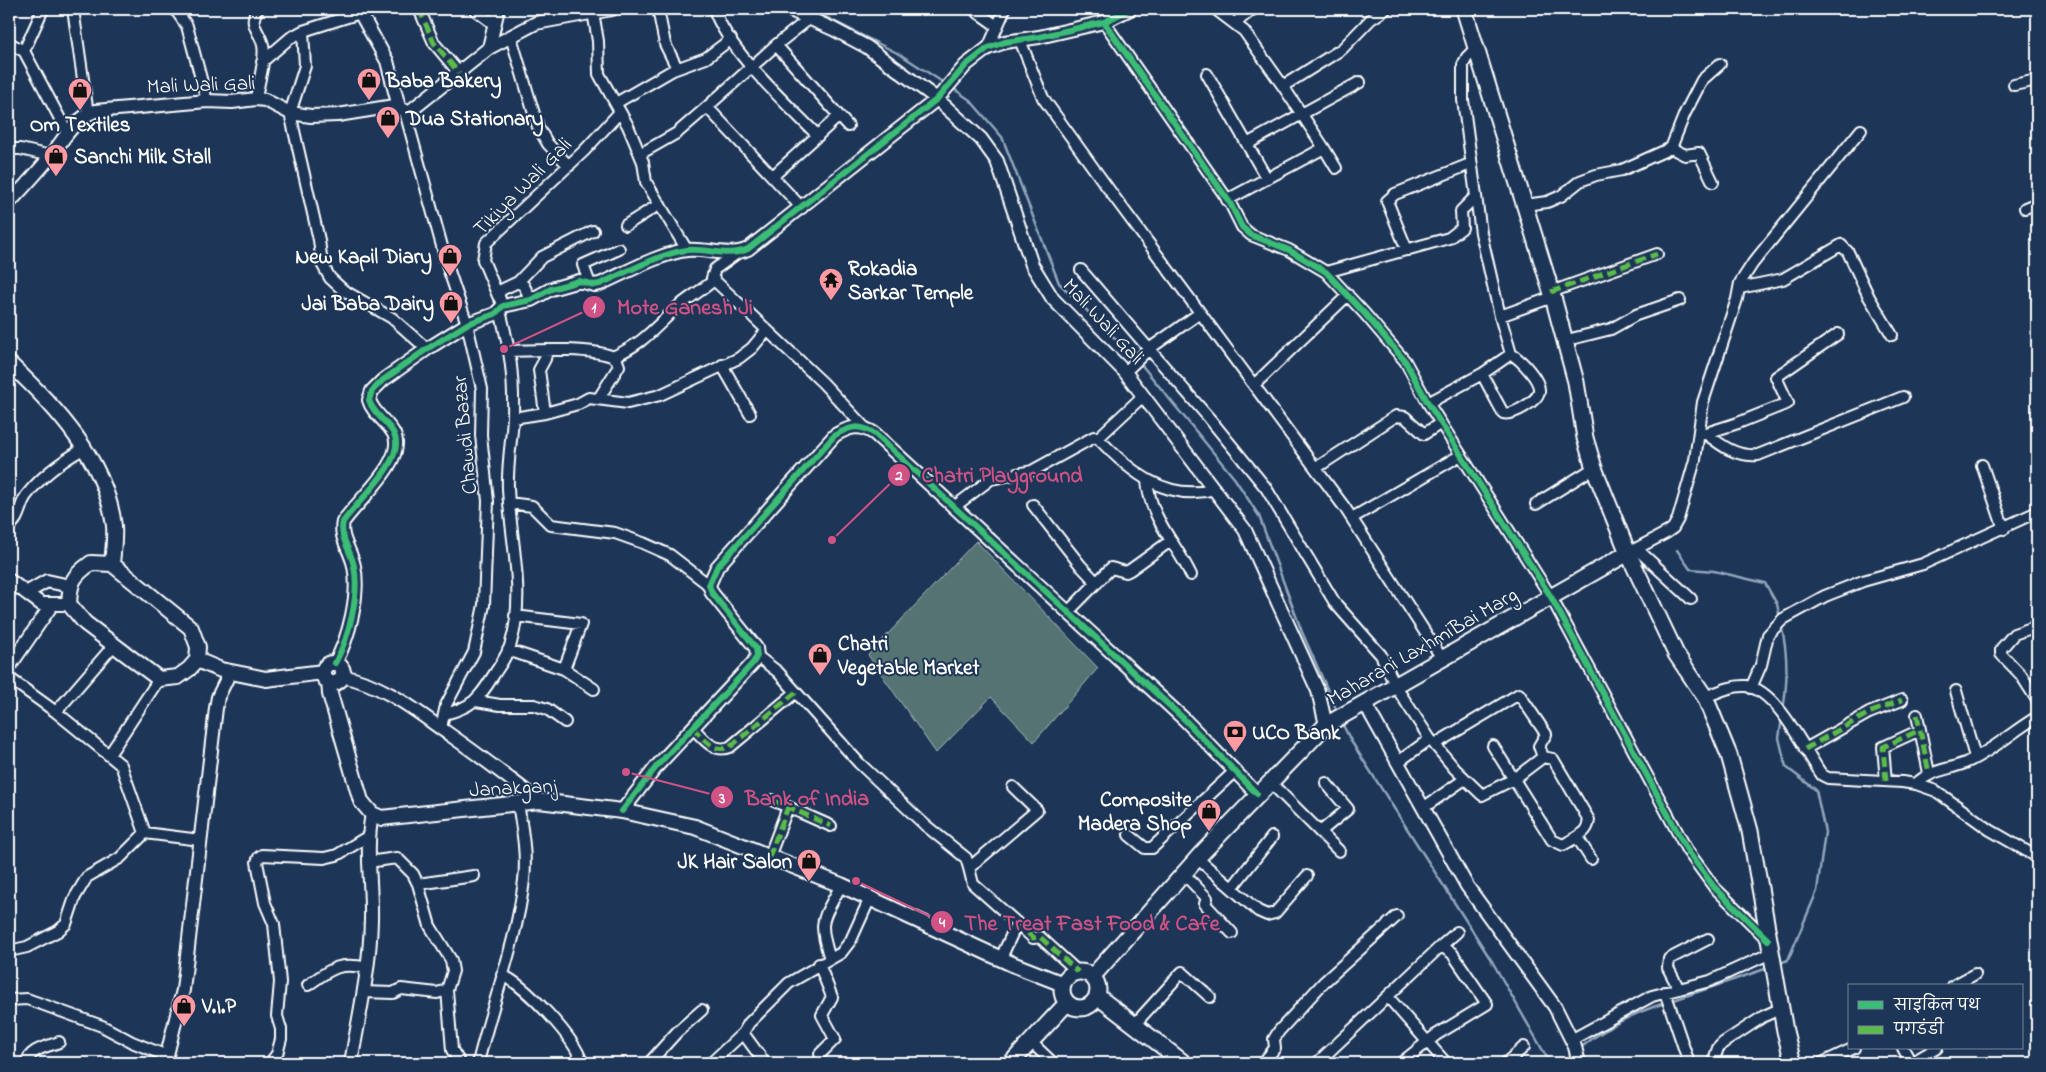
<svg xmlns="http://www.w3.org/2000/svg" width="2046" height="1072" font-family="'Indie Flower','Playpen Sans Deva',sans-serif">
<style>
.green{fill:#547372;stroke:#aab9b8}
.lines{fill:none;stroke-linecap:round;stroke-linejoin:round}
.stream{stroke:#91a6bb;stroke-width:2.5}
.minor-casing{stroke:#fff;stroke-width:14}
.tertiary-casing{stroke:#fff;stroke-width:16}
.secondary-casing{stroke:#fff;stroke-width:18}
.primary-casing{stroke:#fff;stroke-width:19}
.minor{stroke:#1d3557;stroke-width:10}
.tertiary{stroke:#1d3557;stroke-width:12}
.secondary{stroke:#1d3557;stroke-width:14}
.primary{stroke:#1d3557;stroke-width:15}
.quiet{stroke:#5cbc4b;stroke-width:5;stroke-dasharray:10 5;stroke-linecap:butt}
.cycleway-casing{stroke:#1d3557;stroke-width:9}
.cycleway{stroke:#3abd76;stroke-width:6}
.labels{text-anchor:middle;stroke-width:4;stroke-linejoin:round;paint-order:stroke}
.poi-label{font-size:21px;font-weight:bold;fill:#fff;stroke:#1d3557;text-anchor:start}
.street-label{font-size:21px;fill:#fff;stroke:#1d3557}
.leader{fill:none;stroke:#d15284;stroke-width:2}
.callout-dot{fill:#d15284;stroke:#1d3557;stroke-width:2}
.mark-label{font-size:15px;text-anchor:middle;font-weight:bold;fill:#fff}
.callout-label{font-size:22px;text-anchor:middle;font-weight:bold;fill:#d15284;stroke:#1d3557;stroke-width:4;stroke-linejoin:round;paint-order:stroke}
</style>
<rect width="100%" height="100%" fill="#1d3557"/>
<filter id="ink" filterUnits="userSpaceOnUse"><feTurbulence type="fractalNoise" baseFrequency=".02" numOctaves="2"/><feDisplacementMap in="SourceGraphic" scale="10" xChannelSelector="R" yChannelSelector="G"/><feConvolveMatrix kernelMatrix="1 2 1 2 8 2 1 2 1" color-interpolation-filters="sRGB"/></filter>
<g filter="url(#ink)">
<path class="green" d="M 976,541 L 1098,668 L 1034,742 L 991,697 L 936,753 L 868,655 Z"/>
<g class="lines">
<path class="stream" d="M 510,9 L 522,9
M 810,9 L 901,55 L 944,83
M 951,87 L 970,100 L 1002,137 L 1059,283 L 1136,359
M 1140,363 L 1235,479 L 1259,516 L 1302,632 L 1337,711
M 1677,550 L 1690,569 L 1714,571 L 1765,583 L 1777,604 L 1780,618
M 1781,624 C 1788,653 1788,681 1783,710
M 1341,721 L 1351,741 L 1493,963 L 1550,1063
M 1780,963 L 1788,960 L 1817,891 L 1825,832 L 1816,790 L 1786,767 L 1779,738 L 1782,718
M 1674,1000 L 1768,968
M 1579,1049 C 1604,1028 1633,1013 1665,1003
M 1563,1063 L 1573,1055"/>
<defs>
<path id="minor" d="M 73,9 L 88,114
M 175,9 L 187,26 L 207,101
M 419,9 L 434,43 L 459,73
M 474,9 L 495,25
M 658,9 L 665,44 L 677,68
M 714,9 C 728,51 786,103 818,136
M 973,9 L 997,26
M 1215,9 L 1244,31 L 1283,86
M 593,12 L 598,41 L 599,74 L 628,126 L 643,162 L 646,182 L 687,250
M 1104,22 L 1230,203 L 1242,227 L 1251,235 L 1289,250 L 1326,272 L 1365,314 L 1405,361 L 1428,403 L 1551,597 L 1687,850 L 1714,887 L 1768,940
M 1235,23 L 1253,9
M 303,31 L 305,66 L 290,113 L 319,240 L 322,264 L 330,278 L 343,290 L 392,318 L 427,349
M 511,37 L 538,127 L 548,144 L 569,166
M 1020,40 L 1043,98 L 1115,198 L 1345,508 L 1443,660
M 9,43 L 24,51 L 67,132
M 776,45 L 848,126
M 988,48 L 1005,9
M 1476,48 L 1467,57 L 1463,65 L 1463,100 L 1481,233 L 1500,316 L 1553,297
M 24,51 L 43,9
M 262,62 L 290,38 L 303,31 L 360,13
M 1207,74 L 1267,179
M 2014,85 L 2037,80
M 256,99 C 258,83 266,61 263,45 C 260,31 247,24 258,9
M 616,103 L 673,70 L 706,58 L 731,39
M 405,112 L 448,268 L 467,324 L 482,389 L 481,435 L 488,501 L 484,605 L 474,652 L 446,705 L 441,728
M 1247,144 L 1360,82
M 1324,148 L 1336,168
M 1671,148 L 1685,113 L 1702,80 L 1720,64
M 1671,148 L 1685,155 L 1699,153 L 1713,182
M 9,149 L 20,149 L 51,156
M 640,154 L 677,133 L 707,107
M 773,176 L 839,116
M 1227,200 L 1324,148 L 1283,86 L 1342,49 L 1371,19 L 1386,9
M 1525,205 L 1547,202 L 1561,196 L 1580,181 L 1596,175 L 1622,170 L 1671,148
M 802,208 L 707,107 L 776,45 L 810,18
M 2025,208 L 2037,203
M 626,225 L 660,204
M 1407,250 L 1387,201 L 1395,194 L 1470,164
M 736,254 L 715,269 L 712,278 L 823,383 L 864,427
M 1081,270 L 1149,349 L 1200,313
M 1326,272 L 1449,238 L 1462,228 L 1461,211 L 1475,197
M 518,282 L 542,257 L 593,231
M 590,284 L 583,265 L 619,249
M 1740,288 L 1783,279 L 1841,245 L 1848,252 L 1869,297 L 1892,335
M 1551,292 L 1657,254
M 498,296 L 483,260 L 486,243 L 584,151 L 620,112
M 500,299 L 498,296 L 501,290 L 518,282 L 524,286 L 531,300
M 1563,341 L 1611,329 L 1636,315 L 1680,300
M 511,351 C 537,350 593,347 616,358 L 619,366 L 599,398
M 613,357 C 642,343 648,335 671,313 C 683,301 700,292 714,280
M 722,365 L 750,414
M 1125,372 L 1149,349 L 1209,418 L 1266,488 L 1335,603 L 1381,655 L 1396,687 L 1430,739 L 1455,769 L 1482,795 L 1514,779 L 1543,757 L 1539,746 L 1546,734 L 1519,694 L 1435,744
M 1482,374 L 1503,413 C 1513,416 1537,401 1539,392 C 1541,380 1520,359 1511,354
M 1254,385 L 1348,295
M 1428,403 L 1482,374 L 1511,354 L 1500,316
M 545,413 L 539,370 L 545,359 L 547,350
M 513,418 L 545,413 L 578,404 L 589,398 L 628,403 L 660,395 L 739,358 L 752,348 L 767,330
M 1705,433 C 1722,446 1736,457 1758,455 L 1903,397
M 1700,435 L 1738,423 L 1788,403 L 1776,377 L 1838,334
M 1098,438 L 1143,396
M 1982,465 L 2004,529
M 1316,468 L 1396,416 L 1405,417 L 1424,434 L 1441,423
M 1147,481 C 1151,521 1175,541 1191,575
M 509,503 L 532,506 L 551,525 L 615,533 L 643,543 L 670,555 L 709,585
M 1536,504 L 1594,468
M 1033,505 L 1081,566 L 1097,583
M 954,507 L 991,479 L 1032,471 L 1094,437 L 1098,438 C 1129,471 1167,503 1215,489
M 1352,518 L 1461,455
M 9,526 C 20,519 19,506 26,496 C 41,476 62,461 83,449
M 1637,549 L 1691,599
M 1628,553 L 1666,533 L 1673,528 L 1678,519 L 1695,460 L 1703,402 L 1737,299 L 1740,283 L 1753,263 L 1861,130
M 1068,612 L 1111,568 L 1126,572 L 1130,570 L 1169,542
M 515,616 L 581,624 L 564,669
M 2037,626 L 2014,634 L 2001,649 L 2001,654 L 2021,675 L 2037,700
M 508,650 L 564,669 L 594,689
M 757,656 L 778,672 L 859,763 L 925,825 L 966,858 L 969,868 L 1037,810 L 1013,787
M 9,678 L 56,712 L 121,765 L 145,833 L 200,840
M 1751,688 L 1761,665 L 1768,635 L 1783,619 L 1825,596 L 1863,581 L 1923,564 L 2037,512
M 1956,691 L 1975,757
M 1705,697 C 1718,692 1732,685 1746,686 C 1778,690 1805,752 1822,775 L 1828,778 L 1902,782 L 1916,784 L 1936,791 L 1990,830 L 2037,857
M 476,701 L 500,705 L 534,705 L 547,709 L 565,722
M 56,712 L 113,646
M 445,714 C 472,707 479,699 493,676 C 500,665 508,655 511,643 C 526,593 510,538 508,488 C 507,464 512,440 513,416 C 514,376 510,349 500,311
M 1917,715 L 1929,773
M 693,728 C 704,739 713,753 730,747 L 796,692
M 1493,746 L 1552,840 L 1563,845 L 1577,837 L 1591,859
M 1805,749 L 1869,713 L 1902,700
M 109,755 L 159,679
M 1543,757 L 1553,759 L 1589,820 C 1588,829 1584,832 1577,837
M 1398,762 L 1430,739
M 1886,781 L 1883,747 L 1920,730
M 1270,782 L 1320,832 L 1348,809 L 1326,783
M 1916,784 C 1930,770 1948,770 1965,763 C 1991,752 2013,731 2037,717
M 772,800 L 831,826
M 1423,808 L 1465,779
M 1320,832 L 1339,851
M 1129,835 L 1145,848 L 1152,848 L 1234,772
M 769,857 L 788,807
M 1197,858 L 1258,911 L 1267,915 L 1275,913 L 1307,876
M 969,868 L 973,884 L 1017,923 L 1001,958
M 1184,874 L 1207,898 L 1205,904 L 1232,933
M 418,884 L 474,876
M 1232,888 L 1272,837
M 1017,923 L 1033,938 L 1040,937 L 1078,972
M 1441,946 L 1457,932
M 9,951 L 27,947 L 58,931 L 66,924 L 75,897 L 87,877 L 120,858 L 145,833
M 830,959 C 817,918 823,921 841,885
M 819,964 L 832,997 L 822,1015 L 835,1039 L 820,1054
M 502,975 C 525,985 576,1039 582,1063
M 308,985 C 332,968 338,962 368,968
M 1953,986 L 1975,974
M 1679,989 L 1668,968 L 1669,959 L 1708,939
M 447,990 L 452,1050 L 460,1063
M 363,992 L 393,993 L 401,989 L 437,993 L 447,990 L 453,971 L 451,960 L 430,926 L 418,884 L 413,874 L 397,858 L 368,862
M 1665,992 L 1689,1063
M 1388,997 L 1446,1063
M 9,1000 L 27,999 L 44,1005 L 102,1026 L 132,1042 L 167,1056
M 1134,1025 L 1182,972 L 1210,997
M 743,1033 L 765,1063
M 1571,1040 L 1652,996 L 1710,981 L 1771,953
M 1031,1042 L 1053,1063
M 1903,1048 L 1911,1063 L 1937,1048
M 27,1063 C 29,1049 47,1047 59,1042
M 270,1063 L 277,1054 L 281,1039 L 281,1029 L 277,1016 L 280,982 L 274,924 L 265,903 L 257,862 L 259,857 L 262,855 L 324,858 L 337,855 L 367,837
M 478,1063 C 492,1003 517,942 524,880 C 527,854 522,829 518,803
M 649,1063 L 677,1032 L 702,1010
M 711,1063 L 743,1033 L 749,1023 L 789,983 L 841,953 L 851,940 L 870,898
M 1263,1063 L 1275,1048 L 1274,1039 L 1279,1031 L 1324,982 L 1397,916
M 1317,1063 L 1441,946 L 1452,953 L 1487,1004 L 1436,1035 L 1401,1063
M 1506,1063 L 1524,1047
M 1713,1063 L 1718,1048 L 1723,1043 L 1764,1016 L 1782,1008
M 1822,1063 L 1854,1048"/>
<path id="tertiary" d="M 358,9 L 387,61 L 399,107
M 788,9 L 833,29 L 867,47 L 937,99 L 981,139 L 997,161 L 1032,265 L 1053,299 L 1125,372 L 1245,530 L 1318,691 L 1326,725
M 489,48 L 498,9
M 9,203 C 23,188 37,173 50,157 C 64,139 73,120 95,111 L 207,101 L 232,102 L 256,99 L 265,100 L 290,113 L 311,116 L 338,115 L 394,106 L 409,112 L 489,48 L 519,32 L 536,23 L 612,9
M 9,580 L 41,604 L 69,604
M 26,593 L 47,581 L 70,586
M 335,663 C 349,638 360,594 354,566 C 351,550 339,538 343,522 C 357,501 407,460 394,434 C 387,421 373,414 369,400 L 372,391 L 383,380 L 427,349 L 467,324 L 495,314 L 503,306 L 531,300 L 551,289 L 579,281 L 594,285 L 600,284 C 625,273 661,253 687,250 C 708,248 728,258 748,249 L 937,99 L 966,65 L 988,48 L 1005,42 L 1039,37 L 1104,22 L 1130,9
M 9,667 L 51,606
M 342,676 C 386,685 417,712 453,737 C 482,757 511,780 539,801
M 1364,702 L 1467,886 L 1555,1007 L 1575,1047 L 1579,1063
M 622,811 L 657,766 L 753,663 L 757,656 L 756,648 L 712,593 L 709,585 L 717,567 L 835,435 C 851,426 860,424 875,434 L 1184,719 L 1257,794
M 165,1063 L 183,990 L 216,708 L 218,697 L 230,672
M 351,1063 C 359,1016 370,968 371,920 C 372,884 365,850 372,814"/>
<path id="secondary" d="M 9,363 C 55,406 106,460 114,526 C 115,538 113,552 112,564
M 91,563 L 112,564 L 191,628 L 198,647 L 197,660 L 189,669 L 178,677 L 159,679 L 85,623 L 69,604 C 70,581 73,576 91,563 Z
M 197,660 L 221,670 L 266,679 L 323,672
M323 673a10 10 0 1 1 20 0a10 10 0 1 1-20 0Z
M 329,682 L 330,694 L 361,801 L 372,814 L 381,818 L 539,801 L 622,811 L 695,827 L 841,885 L 1012,964 L 1063,984"/>
<path id="primary" d="M 1464,9 L 1553,297 L 1576,382 L 1585,438 L 1594,468 L 1628,553 L 1676,654 L 1705,697 L 1729,755 L 1750,831 L 1785,1031 L 1793,1063
M1062 990a18 18 0 1 1 36 0a18 18 0 1 1-36 0Z
M 1092,977 L 1201,854 L 1326,725 L 1628,553
M 1097,996 L 1184,1063
M 1011,1063 L 1067,1003"/>
</defs>
<use href="#minor" class="minor-casing"/>
<use href="#tertiary" class="tertiary-casing"/>
<use href="#secondary" class="secondary-casing"/>
<use href="#primary" class="primary-casing"/>
<use href="#minor" class="minor"/>
<use href="#tertiary" class="tertiary"/>
<use href="#secondary" class="secondary"/>
<use href="#primary" class="primary"/>
<path class="quiet" d="M 419,9 L 434,43 L 459,73
M 1551,292 L 1657,254
M 1917,715 L 1929,773
M 693,728 C 704,739 713,753 730,747 L 796,692
M 1805,749 L 1869,713 L 1902,700
M 1886,781 L 1883,747 L 1920,730
M 772,800 L 831,826
M 769,857 L 788,807
M 1017,923 L 1033,938 L 1040,937 L 1078,972"/>
<defs>
<path id="cycleway" d="M 1104,22 L 1230,203 L 1242,227 L 1251,235 L 1289,250 L 1326,272 L 1365,314 L 1405,361 L 1428,403 L 1551,597 L 1687,850 L 1714,887 L 1768,940
M 335,663 C 349,638 360,594 354,566 C 351,550 339,538 343,522 C 357,501 407,460 394,434 C 387,421 373,414 369,400 L 372,391 L 383,380 L 427,349 L 467,324 L 495,314 L 503,306 L 531,300 L 551,289 L 579,281 L 594,285 L 600,284 C 625,273 661,253 687,250 C 708,248 728,258 748,249 L 937,99 L 966,65 L 988,48 L 1005,42 L 1039,37 L 1104,22 L 1130,9
M 622,811 L 657,766 L 753,663 L 757,656 L 756,648 L 712,593 L 709,585 L 717,567 L 835,435 C 851,426 860,424 875,434 L 1184,719 L 1257,794"/>
</defs>
<use href="#cycleway" class="cycleway-casing"/>
<use href="#cycleway" class="cycleway"/>
</g>
</g>
<defs>
<symbol id="shop-pin" viewBox="-11 -11 22 30"><path d="M0 17L-7.5 6A9.5 9.5 0 1 1 7.5 6Z" fill="#ff9aa2" stroke="#1d3557"/><path d="M-5-2.5h2.3a2.7 3.5 0 0 1 5.4 0H5L5.5 6h-11ZM-1.5-2.5h3a1.5 2.3 0 0 0-3 0Z" fill="#111"/></symbol>
<symbol id="temple-pin" viewBox="-11 -11 22 30"><path d="M0 17L-7.5 6A9.5 9.5 0 1 1 7.5 6Z" fill="#ff9aa2" stroke="#1d3557"/><path d="M0-6L5-2H3V0L6.5 2.5H4V6H1.5V3h-3V6H-4V2.5H-6.5L-3 0V-2H-5Z" fill="#111"/></symbol>
<symbol id="bank-pin" viewBox="-11 -11 22 30"><path d="M0 17L-7.5 6A9.5 9.5 0 1 1 7.5 6Z" fill="#ff9aa2" stroke="#1d3557"/><path d="M-6-4H6V4H-6ZM0-2.3a2.3 2.3 0 1 0 0 4.6a2.3 2.3 0 1 0 0-4.6Z" fill="#111"/></symbol>
</defs>
<g fill-rule="evenodd">
<use href="#shop-pin" x="355" y="66" width="28" height="38"/>
<use href="#shop-pin" x="66" y="76" width="28" height="38"/>
<use href="#shop-pin" x="374" y="104" width="28" height="38"/>
<use href="#shop-pin" x="42" y="142" width="28" height="38"/>
<use href="#shop-pin" x="436" y="242" width="28" height="38"/>
<use href="#temple-pin" x="817" y="266" width="28" height="38"/>
<use href="#shop-pin" x="437" y="289" width="28" height="38"/>
<use href="#shop-pin" x="806" y="641" width="28" height="38"/>
<use href="#bank-pin" x="1221" y="718" width="28" height="38"/>
<use href="#shop-pin" x="1195" y="797" width="28" height="38"/>
<use href="#shop-pin" x="795" y="847" width="28" height="38"/>
<use href="#shop-pin" x="170" y="992" width="28" height="38"/>
</g>
<g class="labels">
<g class="poi-label">
<text x="386" y="87">Baba Bakery</text>
<text x="406" y="125">Dua Stationary</text>
<text x="80" y="131" text-anchor="middle">Om Textiles</text>
<text x="74" y="163">Sanchi Milk Stall</text>
<text x="432" y="263" text-anchor="end">New Kapil Diary</text>
<text x="848" y="275">Rokadia<tspan x="848" dy="24">Sarkar Temple</tspan></text>
<text x="434" y="310" text-anchor="end">Jai Baba Dairy</text>
<text x="838" y="650">Chatri<tspan x="838" dy="24">Vegetable Market</tspan></text>
<text x="1252" y="739">UCO Bank</text>
<text x="1192" y="806" text-anchor="end">Composite<tspan x="1192" dy="24">Madera Shop</tspan></text>
<text x="792" y="868" text-anchor="end">JK Hair Salon</text>
<text x="202" y="1013">V.I.P</text>
</g>
<g class="street-label">
<text transform="translate(201 84) rotate(-2)" y="7">Mali Wali Gali</text>
<text transform="translate(522 186) rotate(-45)" y="7">Tikiya Wali Gali</text>
<text transform="translate(1104 321) rotate(47)" y="7">Mali Wali Gali</text>
<text transform="translate(464 435) rotate(-95)" y="7">Chawdi Bazar</text>
<text transform="translate(1422 646) rotate(-30)" y="7">Maharani LaxhmiBai Marg</text>
<text transform="translate(513 787) rotate(-3)" y="7">Janakganj</text>
</g>
</g>
<path class="leader" d="M504 349L594 307M832 540L899 475M626 772L722 797M856 881L942 922"/>
<g class="callout-dot">
<circle cx="504" cy="349" r="5"/>
<circle cx="832" cy="540" r="5"/>
<circle cx="626" cy="772" r="5"/>
<circle cx="856" cy="881" r="5"/>
<circle cx="594" cy="307" r="12"/>
<circle cx="899" cy="475" r="12"/>
<circle cx="722" cy="797" r="12"/>
<circle cx="942" cy="922" r="12"/>
</g>
<g class="mark-label">
<text x="594" y="312">1</text>
<text x="899" y="480">2</text>
<text x="722" y="803">3</text>
<text x="942" y="927">4</text>
</g>
<g class="callout-label">
<text x="685" y="314">Mote Ganesh Ji</text>
<text x="1002" y="482">Chatri Playground</text>
<text x="807" y="805">Bank of India</text>
<text x="1092" y="930">The Treat Fast Food &amp; Cafe</text>
</g>
<rect width="2046" height="1072" fill="none" stroke="#1d3557" stroke-width="30"/>
<rect x="15" y="15" width="2016" height="1042" fill="none" stroke="#fff" stroke-width="2" filter="url(#ink)"/>
<rect x="1848" y="984" width="175" height="65" fill="#1d3557" stroke="#77869a"/>
<rect x="1858" y="1001" width="25" height="8" fill="#3abd76" stroke="#77869a"/>
<text x="1894" y="1010" font-size="15" fill="#ffffff">साइकिल पथ</text>
<rect x="1858" y="1026" width="25" height="8" fill="#5cbc4b" stroke="#77869a"/>
<text x="1894" y="1034" font-size="15" fill="#ffffff">पगडंडी</text>
</svg>
